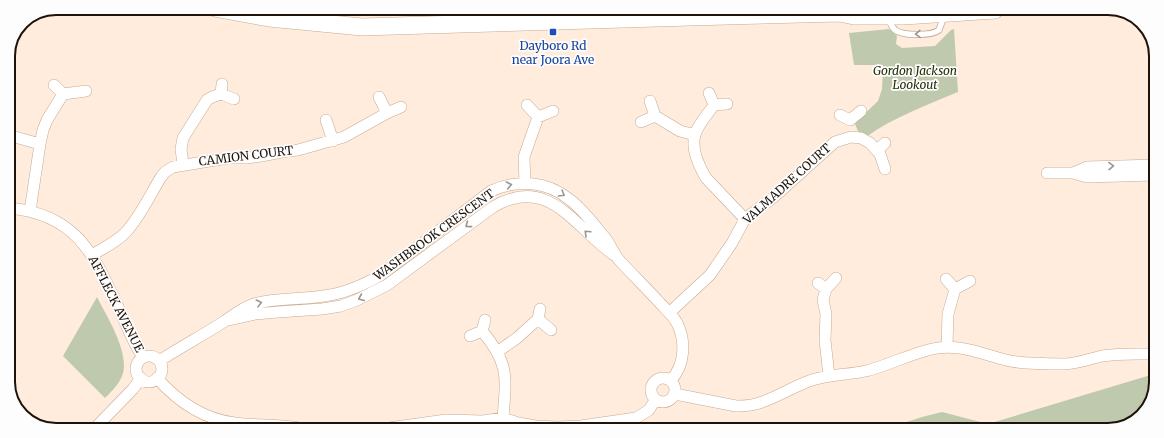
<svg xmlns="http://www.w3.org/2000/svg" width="1164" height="438" font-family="Merriweather,serif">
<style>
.green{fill:#bfc9ae}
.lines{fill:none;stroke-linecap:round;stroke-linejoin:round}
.lane-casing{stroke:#c7aa91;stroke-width:7}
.street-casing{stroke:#c7aa91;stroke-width:12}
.primary-casing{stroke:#c7aa91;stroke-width:18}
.lane{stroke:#fff;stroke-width:5.5}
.street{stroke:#fff;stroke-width:11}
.primary{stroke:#fff;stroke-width:17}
.oneway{stroke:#9a9591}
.transit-dot{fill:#1a4fb4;stroke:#fdfdfd;stroke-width:1.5}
.labels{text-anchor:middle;stroke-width:3.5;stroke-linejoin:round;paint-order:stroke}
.transit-label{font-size:12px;fill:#164399;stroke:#fdfdfd}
.park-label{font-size:12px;font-style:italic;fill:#242f05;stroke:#fdfdfd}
.street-label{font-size:12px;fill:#1e130a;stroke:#fdfdfd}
.rim{fill:none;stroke:#1e130a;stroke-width:2}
</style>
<rect width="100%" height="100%" fill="#ffecdc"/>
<path class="green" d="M 889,29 L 897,36 L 896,44 L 902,48 L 935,46 L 951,30 L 954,29 L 958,92 C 927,105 894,117 866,137 L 858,131 L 855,124 L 857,121 L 878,101 L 882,89 L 883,65 L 854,65 L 849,33 Z
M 97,297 C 107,317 131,354 122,376 C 119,384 111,392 105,398 L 63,356 Z
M 1154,374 L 1153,398 L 1135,422 L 1120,426 L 1098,430 L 885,429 L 922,417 L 942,412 L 988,424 Z"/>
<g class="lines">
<defs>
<path id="lane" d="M 889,19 C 890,23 892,27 895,30 C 903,36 932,36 939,30 L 944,16"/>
<path id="street" d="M 222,84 L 221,94 L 234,99
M 54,85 L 63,94 L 86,91
M 709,93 L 714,105 L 727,104
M 379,97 L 387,113 L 401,107
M 527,105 L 538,117 L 553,111
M 714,105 C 708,114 698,124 695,135 C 691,148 699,166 706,178 L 745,219
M 840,115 L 850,120 L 861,111
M 655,116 L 680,131 L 695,135
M 326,120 L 333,141
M 641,122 L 655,116 L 650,101
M 8,135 L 40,144
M 877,150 L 885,143
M 183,164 L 181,149 L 183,138 L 207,100 L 212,97 L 221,94
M 1047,173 L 1073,173 L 1087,167 L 1155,165
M 1073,173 L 1087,177 L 1155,175
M 525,183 L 524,157 L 538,117
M 8,208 C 83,214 97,263 125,322 C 130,334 136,347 143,357
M 30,211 L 40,144 L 43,130 L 47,120 L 63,94
M 92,255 C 103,248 117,242 126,232 C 140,217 150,195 161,177 L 165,172 L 173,167 L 228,158 L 247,158 L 261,156 L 287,151 L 298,150 L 344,137 L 387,113
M 946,279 L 955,289 L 970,281
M 818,283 L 826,289 L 836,278
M 826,289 L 823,300 L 826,314 L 825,340 L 829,376
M 540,309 L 538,319 L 551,330
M 669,313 L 710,275 L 732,243 L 745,219 L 775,196 L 835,142 L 851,137 L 861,138 L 870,143 L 880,154 L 885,169
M 229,320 L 255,314 L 278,312 L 322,309 L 341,306 L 357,300 L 387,285 L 493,207 C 549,174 574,227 614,255
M 482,331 C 510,364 506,378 503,418
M 470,336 L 482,331 L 485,320
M 947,346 L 948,314 L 955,289
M 497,352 L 517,338 L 538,319
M136 369a13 13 0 1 1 26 0a13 13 0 1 1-26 0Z
M 159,361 C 181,347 203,335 225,321 C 235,314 242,308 254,304 C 278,297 305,300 330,295 C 348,292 365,284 381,275 L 491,191 C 517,179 547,181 569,199 C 583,209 595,226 606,239 C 611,246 614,254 619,260 C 632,274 646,288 659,302 C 665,309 673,315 677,323 C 686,341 685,365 671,380
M651 390a12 12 0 1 1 24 0a12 12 0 1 1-24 0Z
M 157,378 C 178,402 203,419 235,423 C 256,426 278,424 299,428
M 675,394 L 736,406 C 766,407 785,389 812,380 C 830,374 848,375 866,371 C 889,365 910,354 932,349 C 958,343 982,354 1006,360 C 1020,364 1049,364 1064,364 C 1077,364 1089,359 1102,356 C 1119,353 1137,354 1154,354
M 95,428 L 133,389 L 141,378
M 389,428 L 446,420 L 483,421 L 503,418 L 518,423 L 536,426 L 557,427 L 581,426 L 636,418 L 649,410 L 655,400"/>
<path id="primary" d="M 214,8 L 269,18 L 362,27 L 690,17 L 840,13 L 854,16 L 904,16 L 995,10"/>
</defs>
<use href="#lane" class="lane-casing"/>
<use href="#street" class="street-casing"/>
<use href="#primary" class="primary-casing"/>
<use href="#lane" class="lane"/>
<use href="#street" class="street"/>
<use href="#primary" class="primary"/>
</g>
<defs><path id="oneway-chevron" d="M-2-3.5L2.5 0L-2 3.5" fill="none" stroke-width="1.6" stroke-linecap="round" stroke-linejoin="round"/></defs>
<g class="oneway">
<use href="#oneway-chevron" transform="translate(918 34) rotate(178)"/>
<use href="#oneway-chevron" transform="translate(1111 166) rotate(-1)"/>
<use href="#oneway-chevron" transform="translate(509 185) rotate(-11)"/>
<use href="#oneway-chevron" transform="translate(562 194) rotate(30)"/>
<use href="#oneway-chevron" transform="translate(468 225) rotate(143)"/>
<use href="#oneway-chevron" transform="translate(587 233) rotate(-137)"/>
<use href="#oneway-chevron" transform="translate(361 298) rotate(157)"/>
<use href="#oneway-chevron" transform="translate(259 303) rotate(-14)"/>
</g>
<rect class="transit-dot" x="549" y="28" width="8" height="8" rx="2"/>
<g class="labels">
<g class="transit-label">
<text x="553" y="50">Dayboro Rd<tspan x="553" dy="14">near Joora Ave</tspan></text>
</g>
<g class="park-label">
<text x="915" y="75">Gordon Jackson<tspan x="915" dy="14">Lookout</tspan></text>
</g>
<g class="street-label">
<text transform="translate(246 156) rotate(-7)" y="4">CAMION COURT</text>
<text transform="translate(787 184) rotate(-42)" y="4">VALMADRE COURT</text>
<text transform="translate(434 235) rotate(-36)" y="4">WASHBROOK CRESCENT</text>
<text transform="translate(116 304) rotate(63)" y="4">AFFLECK AVENUE</text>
</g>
</g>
<path d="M0 0H1164V438H0ZM56 15H1108A41 41 0 0 1 1149 56V382A41 41 0 0 1 1108 423H56A41 41 0 0 1 15 382V56A41 41 0 0 1 56 15Z" fill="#fdfdfd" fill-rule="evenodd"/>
<path class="rim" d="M56 15H1108A41 41 0 0 1 1149 56V382A41 41 0 0 1 1108 423H56A41 41 0 0 1 15 382V56A41 41 0 0 1 56 15Z"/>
</svg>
